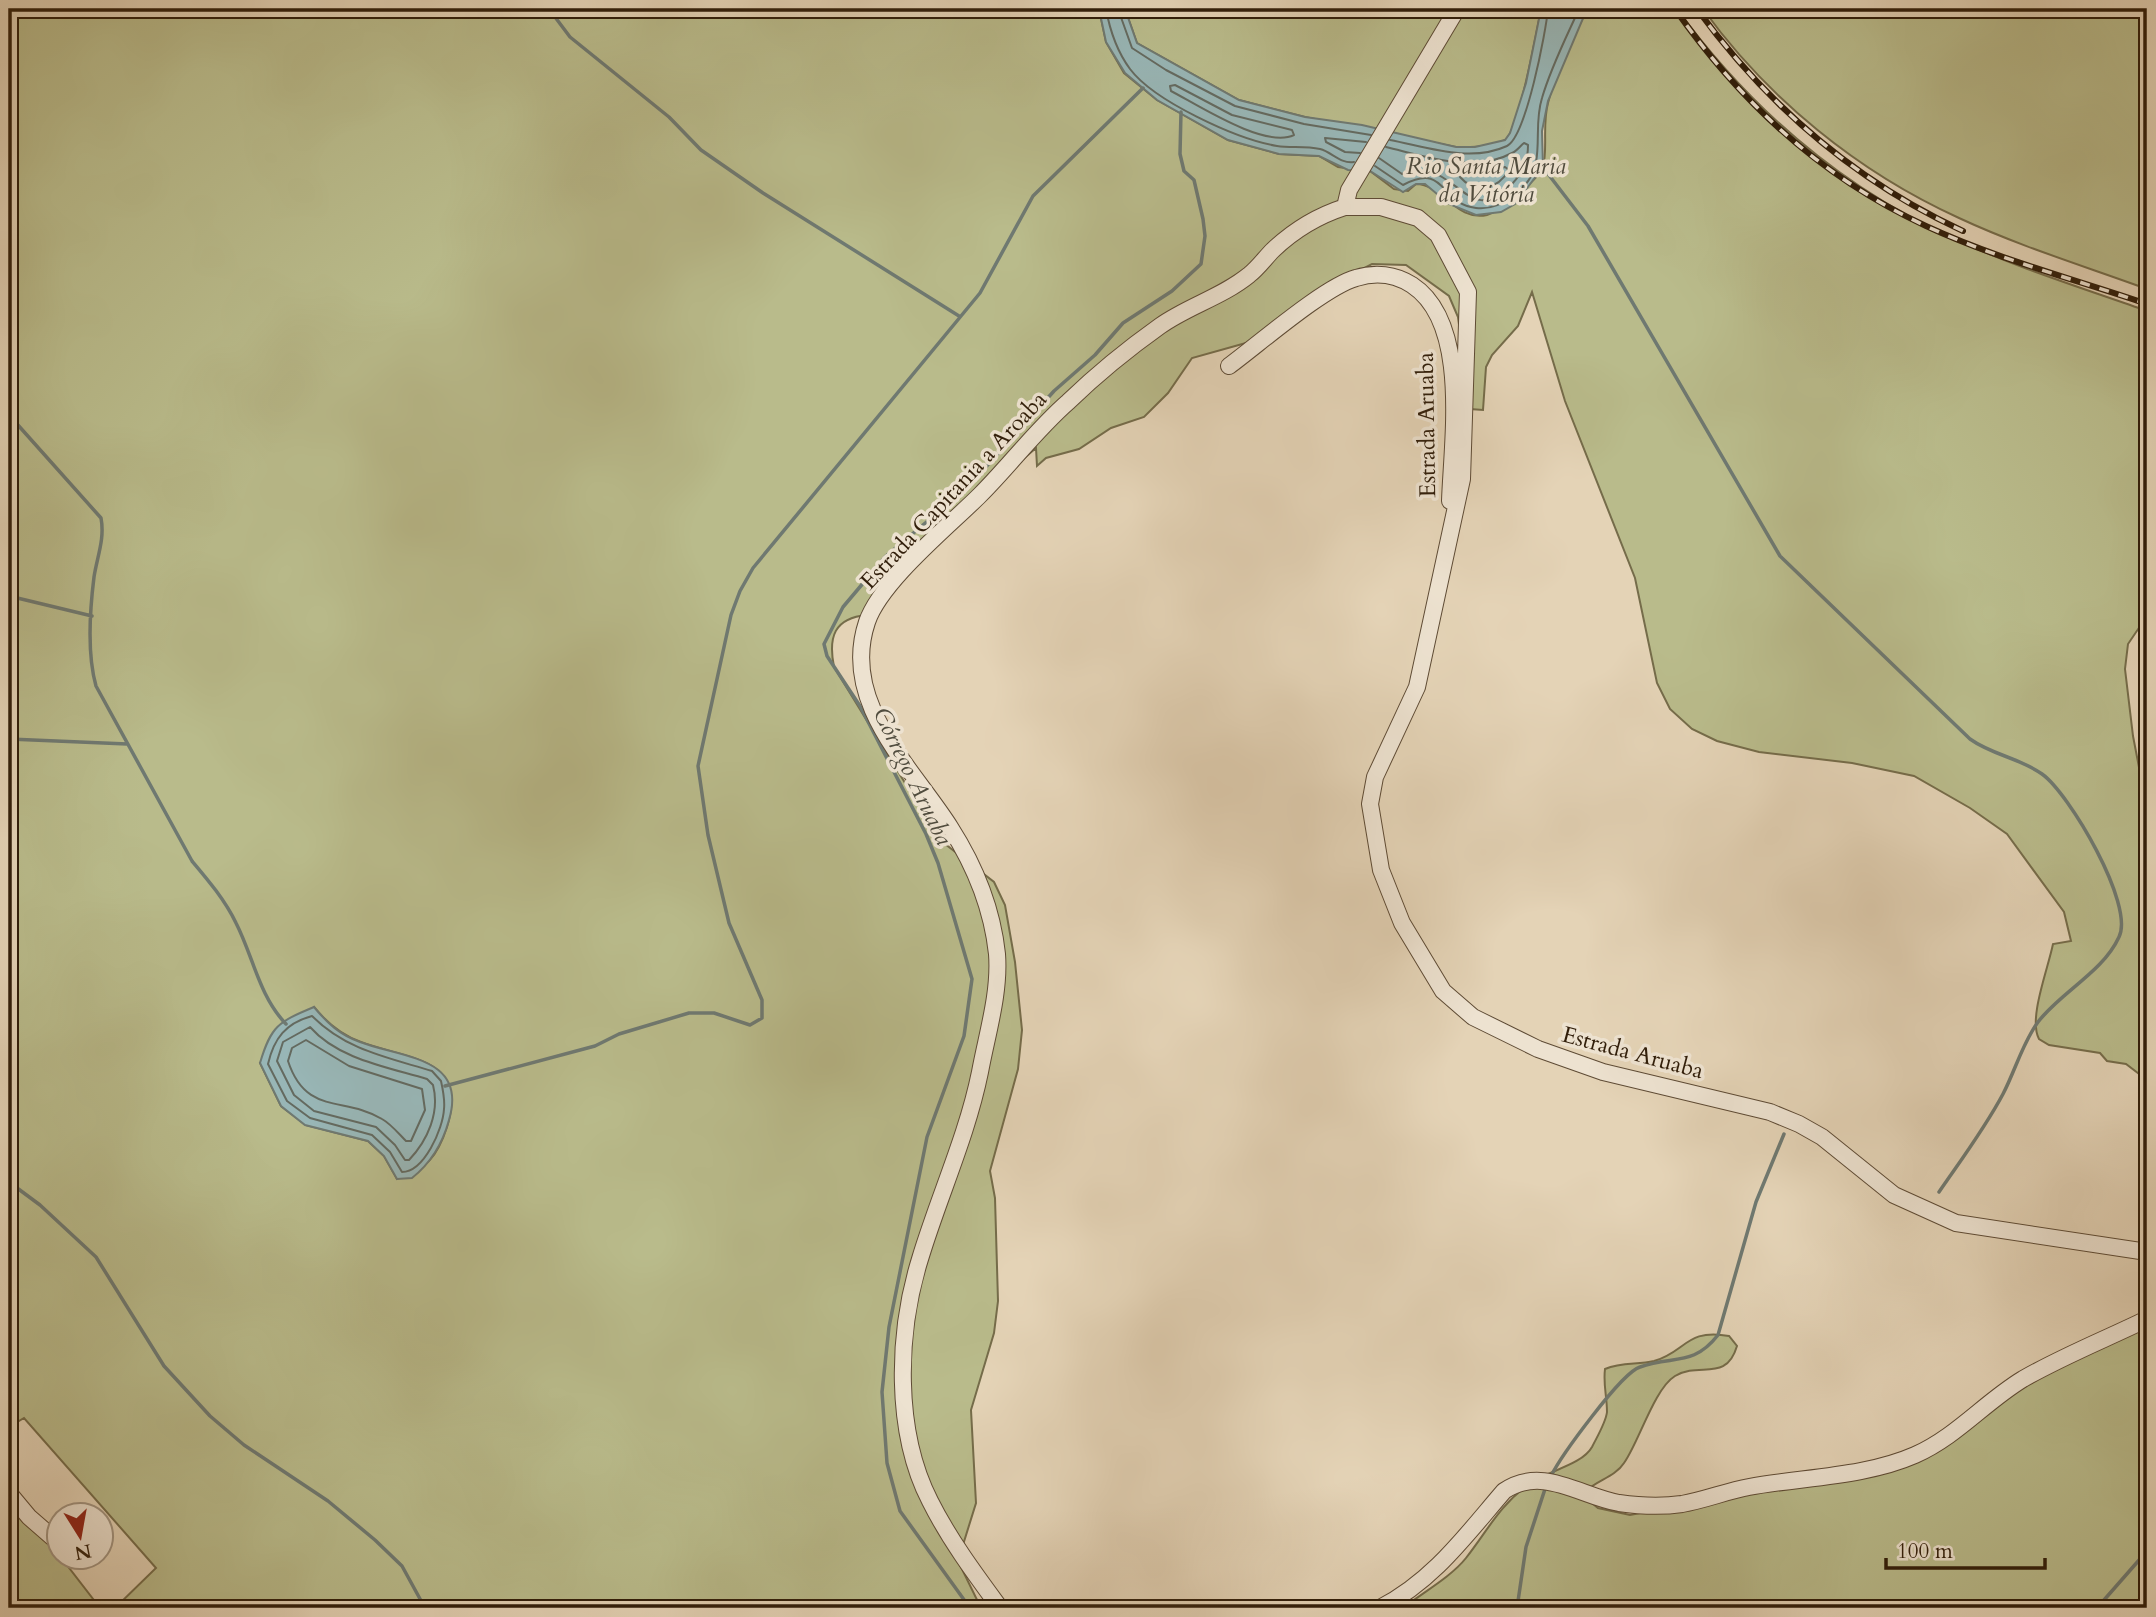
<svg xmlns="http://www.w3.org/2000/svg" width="2156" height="1617" font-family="Cardo,serif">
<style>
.green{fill:#b9bb8b;stroke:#756c4a;stroke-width:2;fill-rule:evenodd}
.water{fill:#98b6b6;stroke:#6f7971;stroke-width:2}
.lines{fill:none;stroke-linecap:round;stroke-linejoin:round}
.shore{stroke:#646a60;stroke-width:2}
.stream{stroke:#6f7971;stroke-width:3.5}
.minor-casing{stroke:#5e4b35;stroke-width:18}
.minor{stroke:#ede2d0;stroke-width:16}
.rail-casing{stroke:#311e0a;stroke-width:6}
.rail{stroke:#ede2d0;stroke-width:3.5;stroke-dasharray:10;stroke-linecap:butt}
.labels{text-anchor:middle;stroke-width:7;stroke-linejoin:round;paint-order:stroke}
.street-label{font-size:23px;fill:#311e0a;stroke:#ede2d0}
.water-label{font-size:24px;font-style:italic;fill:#504c3e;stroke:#ede2d0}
</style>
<rect width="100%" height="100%" fill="#e4d3b6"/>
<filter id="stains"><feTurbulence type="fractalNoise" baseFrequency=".00286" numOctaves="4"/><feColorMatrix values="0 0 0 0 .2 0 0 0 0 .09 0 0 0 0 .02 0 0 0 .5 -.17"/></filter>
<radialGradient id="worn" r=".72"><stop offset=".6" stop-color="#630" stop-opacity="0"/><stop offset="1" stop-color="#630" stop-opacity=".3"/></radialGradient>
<path class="green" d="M 9,9 L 1099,9 L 1106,42 L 1124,73 L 1157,100 L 1228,140 L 1279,154 L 1319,156 L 1338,167 L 1370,171 L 1394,189 L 1408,191 L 1416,184 C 1443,184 1456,222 1487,215 C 1498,212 1540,178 1543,167 C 1548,149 1542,125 1548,103 C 1556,70 1573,39 1587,9 L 1677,9 C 1749,107 1841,187 1952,238 C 2015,267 2082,288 2147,311 L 2147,616 L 2128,644 L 2125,669 L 2133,736 L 2147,809 L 2147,1080 L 2126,1064 L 2107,1061 L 2100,1053 L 2049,1045 L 2039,1039 C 2028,1019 2048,969 2053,944 L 2071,941 L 2064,912 L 2007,834 L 1970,808 L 1914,776 L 1852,763 L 1759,752 L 1717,741 L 1692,729 L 1670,709 L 1657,683 L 1635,578 L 1565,401 L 1532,292 L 1518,326 L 1492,355 L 1486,367 L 1483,410 L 1470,409 L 1458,317 L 1449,296 L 1406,265 L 1372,264 L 1339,281 L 1253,341 L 1192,358 L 1168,393 L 1144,417 L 1111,428 L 1079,449 L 1046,458 L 1037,466 L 1036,448 L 943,528 L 867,615 C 834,618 828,637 834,667 L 940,840 L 994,882 L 1005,905 L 1015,962 L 1022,1030 L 1018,1069 L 990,1171 L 995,1198 L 998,1301 L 994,1333 L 971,1410 L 976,1503 L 958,1561 L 981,1608 L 115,1608 L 156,1568 L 24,1418 L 9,1427 ZM 314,1007 C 327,1023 341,1035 361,1042 C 409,1060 469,1057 447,1127 C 437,1158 426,1169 397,1179 L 384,1156 L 368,1141 L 306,1125 L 281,1106 L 260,1063 Z
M 1125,9 L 1541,9 C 1537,29 1519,131 1505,140 C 1492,147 1470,147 1456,147 L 1305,117 L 1239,100 L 1137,43 Z
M 1703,9 L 2147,9 L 2147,289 C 2084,266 2019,246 1959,218 C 1858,172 1768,99 1703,9 Z
M 2147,1322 L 2147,1608 L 1403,1608 C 1422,1593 1451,1577 1466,1558 C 1488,1530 1499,1506 1529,1484 C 1547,1471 1582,1465 1592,1447 C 1597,1437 1606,1422 1607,1412 C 1607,1396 1603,1385 1605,1369 C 1622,1362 1637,1365 1654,1361 C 1686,1352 1686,1328 1729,1336 L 1737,1346 C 1726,1383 1700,1361 1675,1376 C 1654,1389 1639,1442 1624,1463 C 1615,1477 1597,1480 1586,1491 L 1587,1499 L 1598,1508 L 1630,1515 L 1888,1466 L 2051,1365 Z
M 9,1490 L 100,1608 L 9,1608 Z"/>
<path class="water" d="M 1099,9 L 1125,9 L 1137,43 L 1239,100 L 1305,117 L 1362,125 L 1456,147 L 1475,147 L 1505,140 L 1510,133 L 1526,83 L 1541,9 L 1587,9 L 1548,101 L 1542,131 L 1543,167 L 1515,204 L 1501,212 L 1476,215 L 1449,204 L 1425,184 L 1416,184 L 1403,192 L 1370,171 L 1348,170 L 1319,156 L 1279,154 L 1228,140 L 1157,100 L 1125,73 L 1106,42 Z
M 314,1007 C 327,1023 340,1035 360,1042 C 401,1058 468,1056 449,1120 C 443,1142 431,1163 412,1178 L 397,1179 L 384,1156 L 368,1141 L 305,1125 L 281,1106 L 260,1063 C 271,1026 278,1022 314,1007 Z"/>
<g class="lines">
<path class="shore" d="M 1106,9 C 1110,31 1116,50 1130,69 C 1154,101 1236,139 1277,146 C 1290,148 1305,146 1320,149 C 1332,152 1340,164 1354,162
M 1118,9 L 1132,48 L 1166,70 L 1235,106 L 1304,124 L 1371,135
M 1175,85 L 1232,115 L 1292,130 L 1294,135 C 1265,149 1198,105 1171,91 L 1170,86 Z
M 1390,140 C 1427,147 1470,163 1507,146 C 1526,137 1546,31 1548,9
M 1360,153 L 1345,152 L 1326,142 L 1325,138 L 1366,142
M 1379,158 L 1402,174 C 1453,151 1467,234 1512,184 C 1523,172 1528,162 1528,145 L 1524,143 C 1520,146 1517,151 1512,153 C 1474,174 1424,156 1386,147
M 1375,166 L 1403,185 C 1447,162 1438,203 1476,208 C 1501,211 1532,187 1536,162 C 1540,141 1535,120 1542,98 C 1551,67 1566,38 1579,9
M 1505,167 L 1509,170 C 1498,189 1476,195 1460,177 L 1463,173 Z
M 312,1016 C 346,1050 386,1057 432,1071 L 441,1081 C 443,1090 445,1100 444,1109 C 443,1129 424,1172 402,1172 L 390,1152 L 372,1135 L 310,1118 L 287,1101 L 268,1064 C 274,1038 286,1023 312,1016 Z
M 310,1027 C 338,1059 387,1067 427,1079 L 433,1085 C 440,1112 428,1140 409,1160 L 405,1160 L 395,1145 L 376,1127 L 314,1111 L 294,1095 L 277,1061 L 283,1042 Z
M 306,1040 L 349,1066 L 422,1089 L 425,1110 L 411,1141 L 406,1141 C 399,1134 391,1124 382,1119 C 344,1096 306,1116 288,1061 L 292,1048 Z"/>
<path class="stream" d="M 549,9 L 570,37 L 669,117 L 701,150 L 763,193 L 959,316
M 1542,166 L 1588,226 L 1780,556 L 1970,739 C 1992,755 2020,758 2042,774 C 2069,793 2135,905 2119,937 C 2103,972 2061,992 2038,1022 C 2023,1042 2015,1071 2003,1094 C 1985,1128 1961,1160 1939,1192
M 9,415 L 101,518 C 105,539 97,557 94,577 C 90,609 87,654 96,686 L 192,861 C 208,880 225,900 236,923 C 253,956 259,996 286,1024
M 9,596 L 92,616
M 9,739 L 127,744
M 445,1086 L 595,1046 L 619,1034 L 689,1013 L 714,1013 L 750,1025 L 762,1018 L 762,1000 L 729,923 L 708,835 L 698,766 L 731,615 L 740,591 L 753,568 L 980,293 L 1033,196 L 1143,88
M 9,1182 L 40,1205 L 96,1257 L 164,1366 L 210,1416 L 244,1445 L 328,1501 L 375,1540 L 402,1566 L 425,1608
M 1551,1476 C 1561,1456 1621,1373 1640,1367 C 1673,1355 1693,1367 1718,1335 L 1756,1202 L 1784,1134
M 970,1608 L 900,1511 L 887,1463 L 882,1392 L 889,1327 L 927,1137 L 964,1036 L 972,979 L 938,863 L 926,834 L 860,706 L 827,656 L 824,644 L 843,607 L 886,556 L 966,489 L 1054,391 L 1095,355 L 1123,323 L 1172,291 L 1201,264 L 1205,236 L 1203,219 L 1194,180 L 1184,171 L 1180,154 L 1181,112
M 1517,1608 L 1526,1547 L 1546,1486
M 2097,1608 L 2147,1551"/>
<defs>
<path id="minor" d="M 1345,207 L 1381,207 L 1418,218 L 1438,235 L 1468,292 L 1462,479 L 1417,687 L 1375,777 L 1370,804 L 1381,870 L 1402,923 L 1443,991 L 1473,1017 L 1538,1049 L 1603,1072 L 1770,1112 L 1799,1124 L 1822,1137 L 1894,1195 L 1956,1223 L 2147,1252
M 1229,366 C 1259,344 1324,287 1356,278 C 1375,272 1395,274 1412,285 C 1470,323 1452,440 1450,501
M 9,1493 L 29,1517 L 60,1544
M 75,1558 L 76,1558
M 1000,1608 C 975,1574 949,1539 930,1501 C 894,1431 897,1333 920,1259 C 939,1196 967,1136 980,1072 C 987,1034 1000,993 997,954 C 992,907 975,866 950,827 C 911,766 840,702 867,622 C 881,581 948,527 980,495 C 1010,465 1036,430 1068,402 C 1096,375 1129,348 1160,326 C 1188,306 1222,297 1249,275 C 1258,268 1265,258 1273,250 C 1294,230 1317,216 1345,207 L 1349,190 L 1457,9
M 1380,1608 C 1433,1581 1466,1535 1504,1491 C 1542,1465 1580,1496 1619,1503 C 1640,1506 1661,1507 1682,1504 C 1705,1500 1727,1491 1749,1487 C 1803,1477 1865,1477 1915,1455 C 1956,1437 1985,1402 2023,1379 C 2063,1356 2106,1339 2147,1319"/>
</defs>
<use href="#minor" class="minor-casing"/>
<use href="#minor" class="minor"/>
<defs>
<path id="rail" d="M 1675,9 C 1740,102 1822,178 1926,226 C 1997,259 2074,279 2147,304
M 1697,9 C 1767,105 1855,181 1963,231"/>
</defs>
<use href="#rail" class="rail-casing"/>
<use href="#rail" class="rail"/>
</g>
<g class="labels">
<g class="street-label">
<text transform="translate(1426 425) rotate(-91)" y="8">Estrada Aruaba</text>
<text transform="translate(953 490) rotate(-47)" y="8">Estrada Capitania a Aroaba</text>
<text transform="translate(1633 1052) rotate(15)" y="8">Estrada Aruaba</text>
</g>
<g class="water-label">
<text x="1486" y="174">Rio Santa Maria<tspan x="1486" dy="28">da Vitória</tspan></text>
<text transform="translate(913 776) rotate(64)" y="8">Córrego Aruaba</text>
</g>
</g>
<rect width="2156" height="1617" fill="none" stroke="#e4d3b6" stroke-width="35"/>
<rect x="10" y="10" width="2135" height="1596" fill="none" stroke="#311e0a" stroke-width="3.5"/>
<rect x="18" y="18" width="2121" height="1582" fill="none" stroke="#311e0a" stroke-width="2"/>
<g transform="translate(80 1536) rotate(169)"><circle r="33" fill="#ede2d0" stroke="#a29481" stroke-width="2"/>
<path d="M0-5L12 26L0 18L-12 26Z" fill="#8f2418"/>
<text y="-10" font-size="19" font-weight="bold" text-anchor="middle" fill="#311e0a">N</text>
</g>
<path d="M1886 1558v10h159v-10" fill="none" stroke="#311e0a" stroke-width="3.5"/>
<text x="1897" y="1558" font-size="21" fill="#311e0a" stroke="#ede2d0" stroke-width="5" paint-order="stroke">100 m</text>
<rect width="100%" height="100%" filter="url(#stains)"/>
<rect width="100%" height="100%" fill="url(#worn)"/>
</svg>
